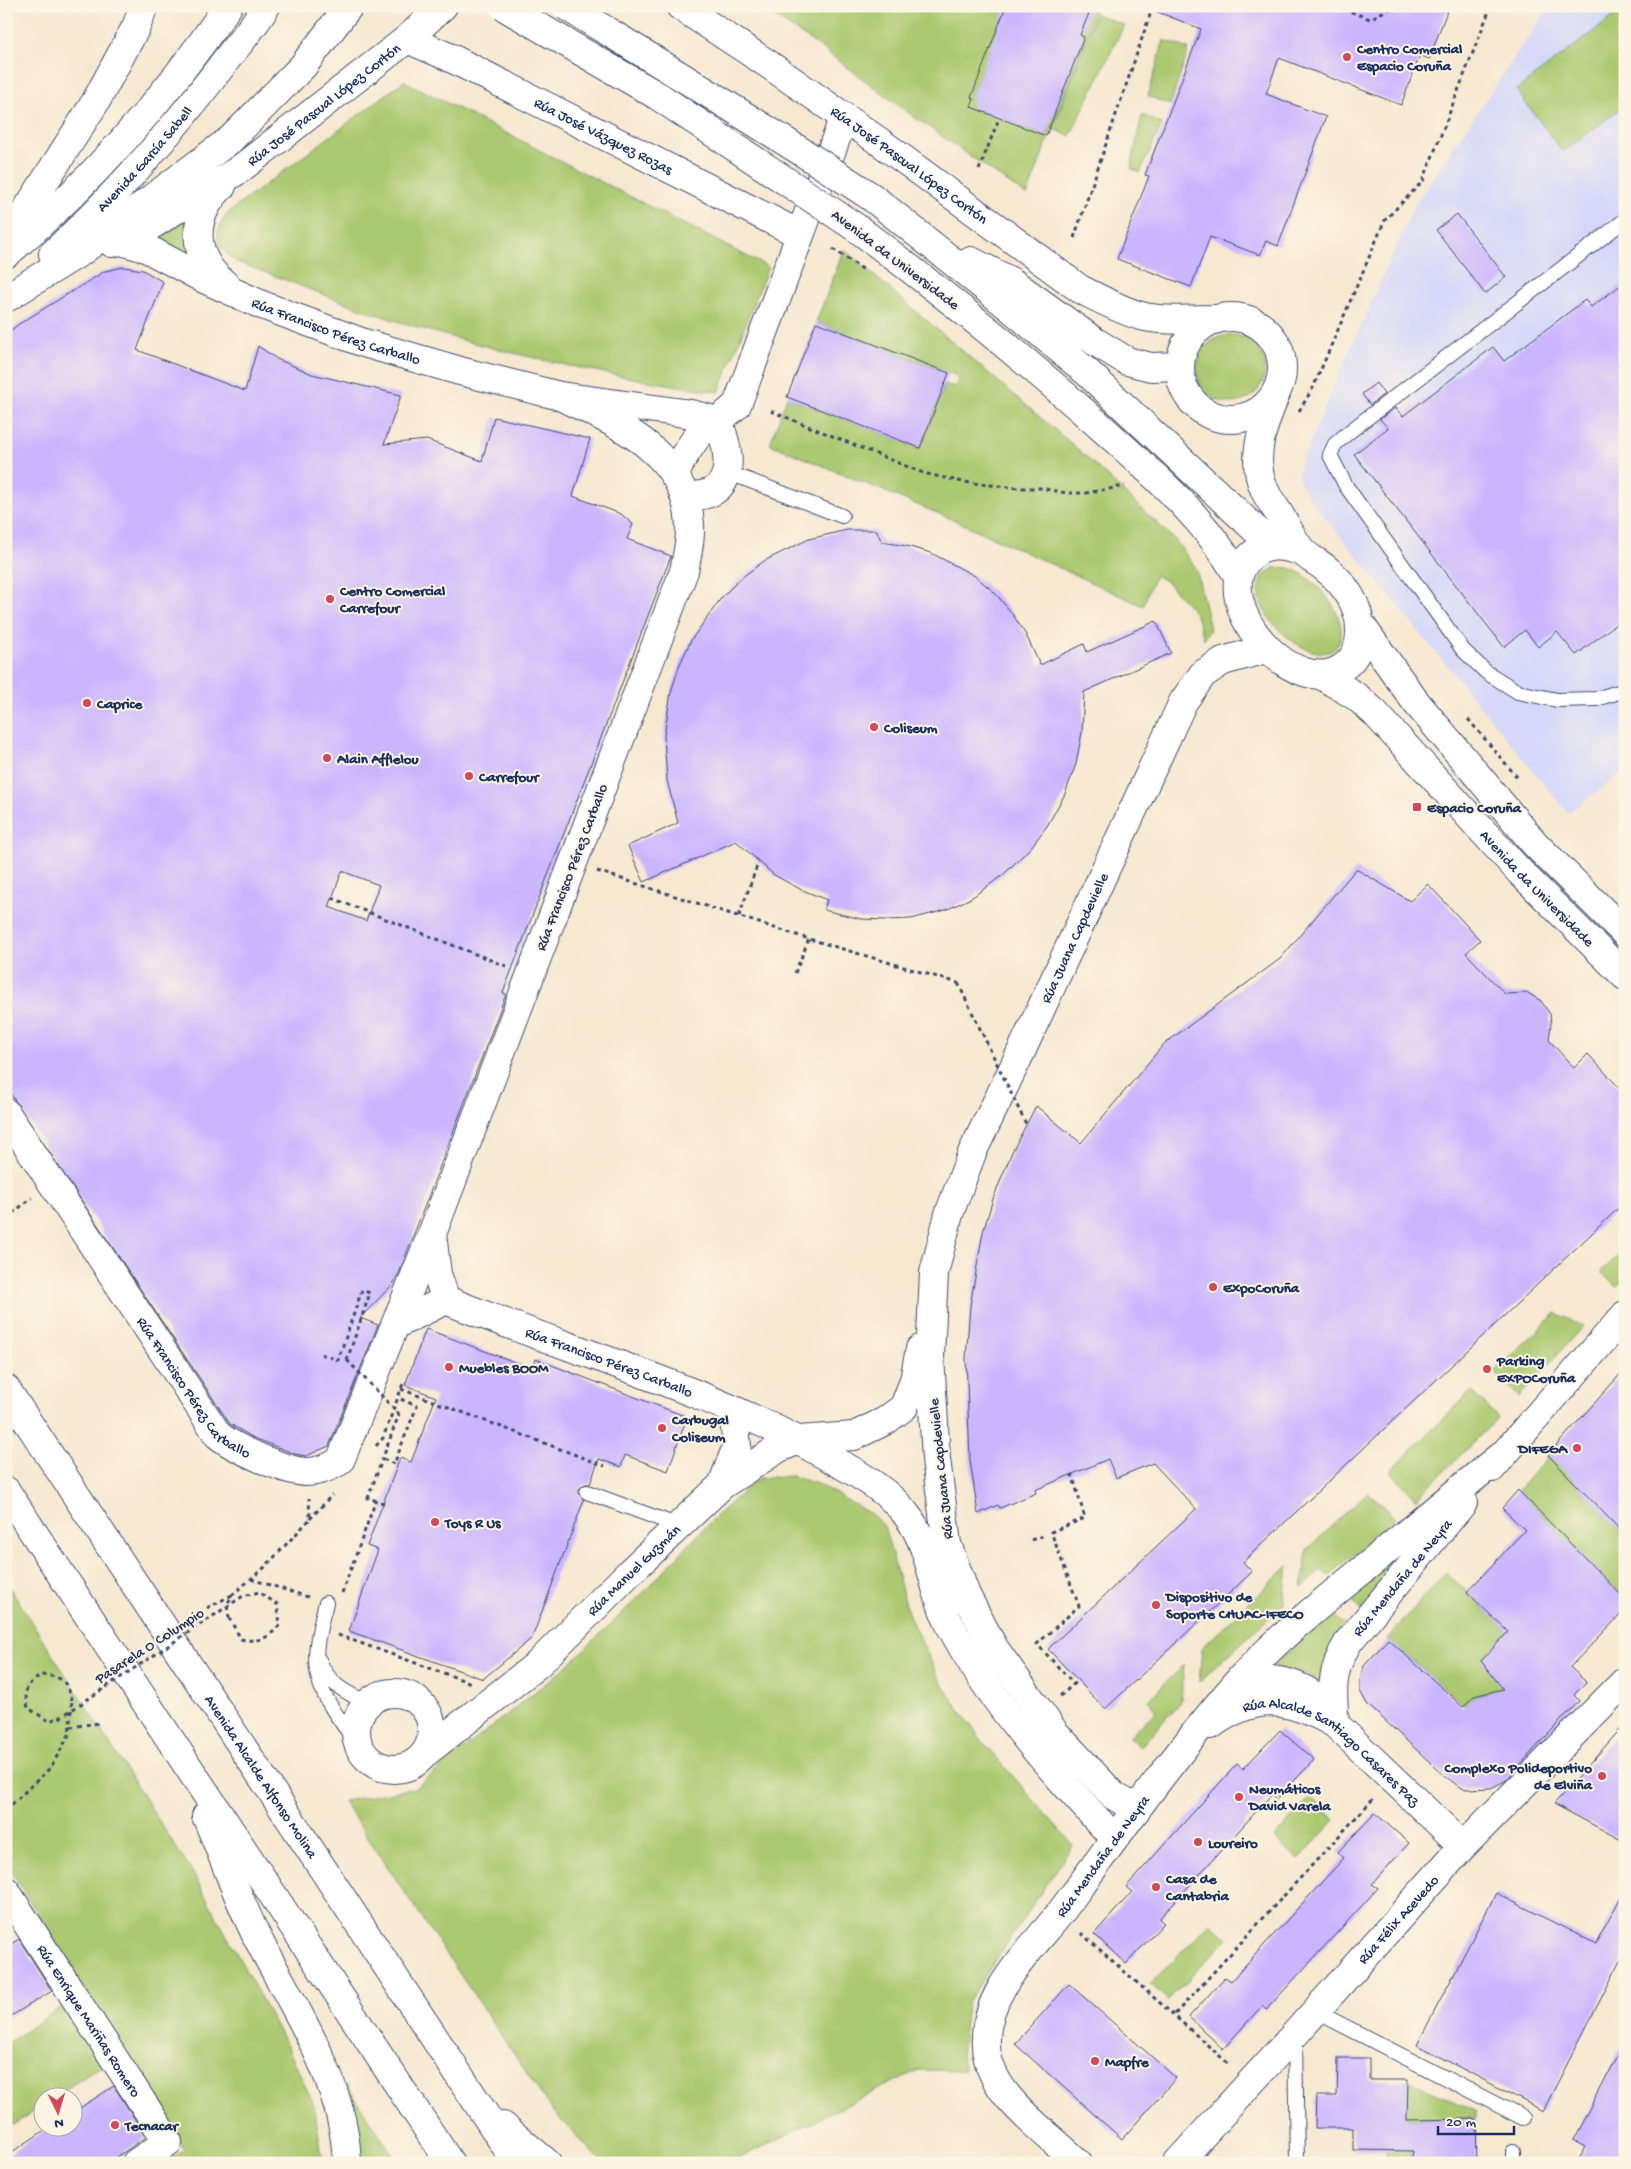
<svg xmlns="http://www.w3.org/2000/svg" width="1631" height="2169" font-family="'Gochi Hand',sans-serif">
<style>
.built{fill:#d5d8f9}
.green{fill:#abc970;stroke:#637c67}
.building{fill:#cab5ff;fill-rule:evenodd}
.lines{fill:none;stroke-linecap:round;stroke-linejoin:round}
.lane-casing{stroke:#3c4b6f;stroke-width:16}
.street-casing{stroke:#3c4b6f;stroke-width:30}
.primary-casing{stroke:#3c4b6f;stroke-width:30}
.highway-casing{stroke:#3c4b6f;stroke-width:30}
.path{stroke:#3c4b6f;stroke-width:3;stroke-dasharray:4 4;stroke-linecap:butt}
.lane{stroke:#fff;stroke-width:14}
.street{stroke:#fff;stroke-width:28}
.primary{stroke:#fff;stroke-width:28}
.highway{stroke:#fff;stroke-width:28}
.street-bridge-casing{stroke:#3c4b6f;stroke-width:30;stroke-linecap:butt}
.path-bridge{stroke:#3c4b6f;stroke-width:3;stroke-dasharray:4 4;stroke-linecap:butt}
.street-bridge{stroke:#fff;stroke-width:28}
.poi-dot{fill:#d1495b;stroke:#fcf5e5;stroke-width:2}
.labels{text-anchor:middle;stroke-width:4;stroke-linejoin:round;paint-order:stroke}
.poi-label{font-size:15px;font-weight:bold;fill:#1b2f5e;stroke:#fcf5e5;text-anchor:start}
.street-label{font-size:15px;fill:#1b2f5e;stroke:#fcf5e5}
</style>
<rect width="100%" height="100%" fill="#fcf5e5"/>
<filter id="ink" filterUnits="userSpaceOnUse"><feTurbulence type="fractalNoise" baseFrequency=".02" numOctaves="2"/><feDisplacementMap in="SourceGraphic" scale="10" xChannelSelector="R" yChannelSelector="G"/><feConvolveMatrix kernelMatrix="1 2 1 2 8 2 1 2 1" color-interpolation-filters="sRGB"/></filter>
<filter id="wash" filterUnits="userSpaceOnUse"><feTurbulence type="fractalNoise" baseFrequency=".0096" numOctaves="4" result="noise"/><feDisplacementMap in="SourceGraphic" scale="20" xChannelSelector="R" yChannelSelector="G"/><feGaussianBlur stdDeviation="1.12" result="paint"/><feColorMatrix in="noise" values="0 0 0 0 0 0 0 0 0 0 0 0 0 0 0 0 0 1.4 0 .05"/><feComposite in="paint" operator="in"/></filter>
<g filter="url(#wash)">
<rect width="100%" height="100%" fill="#f7e8d0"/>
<path class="built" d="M 1549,6 L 1625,6 L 1625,771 L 1568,813 L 1314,504 L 1301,485 L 1298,476 L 1299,467 L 1345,360 L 1415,204 Z"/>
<path class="green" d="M 759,6 L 1097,6 L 1027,196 L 903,109 L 823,49 Z
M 1625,8 L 1625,105 L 1563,152 L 1516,90 Z
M 1096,14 L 1124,25 L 1070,136 L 1053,129 Z
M 1164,40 L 1189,49 L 1170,105 L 1148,96 Z
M 404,81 L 768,267 L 719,392 C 619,378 519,357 423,329 C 360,311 299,284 237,262 C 215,246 211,235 229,212 Z
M 1142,115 L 1162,124 L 1140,173 L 1131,168 Z
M 191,212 L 197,269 L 154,240 Z
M 844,250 L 1081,452 L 1175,540 L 1196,568 L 1210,629 L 1204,639 L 1195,613 L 1166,581 L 1155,575 L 1143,606 L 961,523 L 770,444 L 787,397 L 920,448 L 945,384 L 955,387 L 959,377 L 816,322 Z
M1197 369a34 34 0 1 1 68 0a34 34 0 1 1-68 0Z
M 1273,568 C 1278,568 1284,567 1289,568 C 1313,574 1351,617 1339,643 C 1324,677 1241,614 1262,578 C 1264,574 1270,571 1273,568 Z
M 1625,1249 L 1625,1278 L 1616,1287 L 1601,1272 Z
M 1556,1313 L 1583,1326 L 1519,1397 L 1494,1372 Z
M 1472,1391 L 1498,1418 L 1416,1499 L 1390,1471 Z
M 1549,1455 L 1625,1535 L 1625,1592 L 1621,1596 L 1518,1490 Z
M 792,1476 L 820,1485 L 871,1514 L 884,1526 L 909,1616 L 943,1686 L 983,1742 L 1073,1845 L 967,2003 L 961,2058 L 965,2071 L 918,2070 L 729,2163 L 603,2163 L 553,2112 L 343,1801 L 415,1788 L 566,1667 L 643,1593 L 716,1516 L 758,1478 Z
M 1368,1492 L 1395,1518 L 1329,1576 L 1322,1570 L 1302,1588 L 1307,1549 Z
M 1449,1509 L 1362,1611 L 1349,1597 Z
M 1288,1566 L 1284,1604 L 1199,1682 L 1202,1648 Z
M 1446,1572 L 1508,1632 L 1503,1693 L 1490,1692 L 1474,1696 L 1467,1707 L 1387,1639 Z
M 6,1582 L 195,1877 L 288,2048 L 314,2105 L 323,2163 L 165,2163 L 184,2150 L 6,1863 Z
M 1332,1614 L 1347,1627 L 1320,1685 L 1309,1676 L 1271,1667 Z
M 1184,1665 L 1181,1702 L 1140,1747 L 1129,1737 L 1156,1711 L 1148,1700 Z
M 1310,1798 L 1335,1820 L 1298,1860 L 1274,1838 Z
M 1210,1923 L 1228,1938 L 1168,2000 L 1150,1984 Z
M 63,2006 L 103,2065 L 55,2096 L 42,2096 L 42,2105 L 13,2125 L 6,2115 L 6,2044 Z
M 1408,2080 L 1476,2112 L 1476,2119 L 1411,2120 L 1411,2163 L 1387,2163 L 1387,2150 Z
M 347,2085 L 398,2163 L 355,2163 Z"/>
<g id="blocks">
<path class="building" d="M 1006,6 L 1092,6 L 1080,35 L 1084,37 L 1046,136 L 971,107 L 974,99 L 971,98 Z
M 1148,6 L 1449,6 L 1429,59 L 1420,55 L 1401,105 L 1279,58 L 1266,94 L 1326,117 L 1278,246 L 1266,241 L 1260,255 L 1210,237 L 1191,287 L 1117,259 L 1149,176 L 1145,175 L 1201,29 L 1148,8 Z
M 1457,214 L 1506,277 L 1485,294 L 1436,230 Z
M 124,267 L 143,270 L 163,282 L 137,350 L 245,391 L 258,346 L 277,359 L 312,374 L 401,395 L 384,444 L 427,440 L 482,461 L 494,417 L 590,439 L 573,496 L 621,514 L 633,524 L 627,539 L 671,556 L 531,919 L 503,993 L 506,994 L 399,1273 L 393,1284 L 360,1318 L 378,1325 L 329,1446 L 306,1456 L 295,1454 L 254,1438 L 230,1424 L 6,1087 L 6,334 L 19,324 L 105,271 ZM 342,871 L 379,885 L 366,921 L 329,907 Z
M 1625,282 L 1625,617 L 1576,655 L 1557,632 L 1538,647 L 1525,630 L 1504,647 L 1354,454 L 1388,428 L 1380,419 L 1395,408 L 1403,416 L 1493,347 L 1504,361 L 1585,300 L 1591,307 Z
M 816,322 L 949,373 L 920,448 L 787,397 Z
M 1376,383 L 1384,394 L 1370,405 L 1362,394 Z
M 847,530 L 876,530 L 882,542 L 907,546 L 931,553 L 975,576 L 994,592 L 1011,612 L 1026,635 L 1040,665 L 1084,644 L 1087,652 L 1156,621 L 1171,653 L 1084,692 L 1082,732 L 1076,764 L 1065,794 L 1047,826 L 1031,847 L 1003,875 L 971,898 L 946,910 L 911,919 L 886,920 L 861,919 L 824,910 L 827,900 L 800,889 L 774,875 L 736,841 L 644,882 L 628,846 L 678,823 L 667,780 L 664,736 L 671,692 L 680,664 L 691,640 L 722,597 L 741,578 L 764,561 L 809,539 Z
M 1356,869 L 1410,901 L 1428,884 L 1480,940 L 1466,953 L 1505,994 L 1528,993 L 1541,1001 L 1550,1014 L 1551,1023 L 1549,1040 L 1574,1068 L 1588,1054 L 1625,1094 L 1625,1202 L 1243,1562 L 1252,1572 L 1105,1709 L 1048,1649 L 1196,1509 L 1153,1463 L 1116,1478 L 1108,1459 L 1035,1490 L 1036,1493 L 1000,1508 L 998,1505 L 978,1514 L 970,1460 L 966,1358 L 970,1306 L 983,1232 L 993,1199 L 1012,1152 L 1036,1106 L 1081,1143 L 1164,1044 L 1280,959 Z
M 426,1329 L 533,1369 L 536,1359 L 687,1417 L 668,1471 L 625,1455 L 621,1467 L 599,1459 L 590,1484 L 585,1484 L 579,1489 L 579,1494 L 584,1500 L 532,1638 L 483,1679 L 349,1631 L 378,1550 L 367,1546 L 400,1458 L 411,1462 L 436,1397 L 405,1385 Z
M 1625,1369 L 1625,1535 L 1548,1455 Z
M 1518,1490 L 1625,1599 L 1625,1610 L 1570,1667 L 1586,1682 L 1574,1695 L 1579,1701 L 1505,1781 L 1491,1788 L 1467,1789 L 1461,1788 L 1446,1777 L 1367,1704 L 1360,1691 L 1360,1680 L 1364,1666 L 1388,1639 L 1463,1707 L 1474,1696 L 1503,1689 L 1481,1661 L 1508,1632 L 1467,1592 L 1525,1530 L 1502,1508 Z
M 1625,1724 L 1625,1842 L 1554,1804 Z
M 1280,1730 L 1314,1760 L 1277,1799 L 1272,1794 L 1159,1919 L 1164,1923 L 1126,1964 L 1094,1934 L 1132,1892 L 1126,1887 L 1237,1764 L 1243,1769 Z
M 1375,1813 L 1409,1843 L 1372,1884 L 1378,1888 L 1266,2010 L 1262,2006 L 1223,2049 L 1189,2017 L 1225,1977 L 1231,1981 L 1344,1858 L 1338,1852 Z
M 1625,1889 L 1625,1952 L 1543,2111 L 1417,2045 L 1496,1893 L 1596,1944 Z
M 19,1939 L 52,1991 L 6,2019 L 6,1947 Z
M 1069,1984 L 1176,2078 L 1122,2139 L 1015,2044 Z
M 1625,2040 L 1625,2156 L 1621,2163 L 1577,2163 L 1586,2147 L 1573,2140 Z
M 1338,2058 L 1369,2058 L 1369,2080 L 1408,2080 L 1407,2120 L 1476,2119 L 1477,2163 L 1411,2163 L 1413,2151 L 1353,2150 L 1353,2128 L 1315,2128 L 1316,2096 L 1337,2096 Z
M 114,2086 L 146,2137 L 108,2163 L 6,2163 L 6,2156 L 51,2126 L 72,2126 L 72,2113 Z"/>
</g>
</g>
<g filter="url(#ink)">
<use href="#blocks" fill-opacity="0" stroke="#3c4b6f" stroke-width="1"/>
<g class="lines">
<defs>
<path id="lane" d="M 1625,220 L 1349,432 L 1335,444 L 1330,455 L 1346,486 L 1463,650 L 1486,672 L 1518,692 L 1557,700 L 1596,699 L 1625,690
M 727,472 L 842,516
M 587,1492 L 679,1526
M 326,1603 C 306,1674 316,1689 359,1746
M 319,1660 C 330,1686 344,1691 367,1703
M 1315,2011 L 1523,2118
M 1295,2036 L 1297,2163
M 1513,2151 L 1513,2163"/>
<g id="street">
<path id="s1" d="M 680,6 L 768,64 L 880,142 L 1080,289 C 1100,299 1120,310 1141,316 C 1164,322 1192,319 1216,319"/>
<path id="s2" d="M 407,39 L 449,57 L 799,234"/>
<path d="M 222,186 C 189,218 191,258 227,286"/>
<path d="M 873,198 L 1007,305 L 1088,373 L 1273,546"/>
<path d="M 858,229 C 942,292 1024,358 1102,428 C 1152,473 1204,517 1238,576"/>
<path id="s3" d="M 121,241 L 146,248 L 202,278 L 262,305 L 364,343 L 460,371 L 560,396 L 691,414 L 718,421 L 737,405 L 844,117"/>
<path id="s4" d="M 112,243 L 144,230 L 240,169 L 407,39 L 443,6"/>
<path d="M 971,261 L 1012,282 L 1094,341 L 1127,361 L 1151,367 L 1179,366"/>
<circle cx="1231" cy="368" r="51"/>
<path d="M 1276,393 C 1264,424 1249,458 1265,491 C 1269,500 1276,508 1281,517 C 1288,528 1294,542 1303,552 C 1309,558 1318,562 1325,568 C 1344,583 1361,606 1360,632 C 1360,645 1357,656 1346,665 C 1298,706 1207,604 1248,559 C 1263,542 1284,545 1303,552"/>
<path id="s5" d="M 560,396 C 617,424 686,451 690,525 C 691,540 687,556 684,571 L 432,1234 L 437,1274 L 446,1300 C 574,1352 710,1389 830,1458 C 858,1474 890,1491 909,1518 C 931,1548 932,1590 949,1623 C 991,1704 1053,1772 1114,1838"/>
<path d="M 675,475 L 682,459 L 698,435 L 718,421 C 726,441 736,475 715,490 C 706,496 695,496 685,497"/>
<path d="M 1361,625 L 1415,701 L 1535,844 L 1625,933"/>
<path id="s6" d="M 1321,675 L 1357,697 L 1375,713 L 1520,872 L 1625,976"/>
<path id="s7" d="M 6,1113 L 218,1435 C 234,1448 286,1472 307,1472 C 319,1472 330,1467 340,1461 L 431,1236"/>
<path d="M 397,1324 L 446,1300"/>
<path d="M 1492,1468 L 1625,1315"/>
<path d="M 722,1485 L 779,1448 L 799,1440 L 854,1436 L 885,1421 L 904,1407 L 914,1380 L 920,1349"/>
<path d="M 1243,1677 C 1276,1679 1308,1682 1329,1711"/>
<circle cx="394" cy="1731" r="38"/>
<path id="s8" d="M 1335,1724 C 1332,1690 1330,1671 1349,1641 L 1463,1503"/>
<path id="s9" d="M 1211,1725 C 1256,1692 1289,1698 1335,1724 L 1463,1846"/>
<path id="s10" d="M 425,1753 L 538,1664 L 629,1573 L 722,1485 L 737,1446 L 733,1411"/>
<path id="s11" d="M 1137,1809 L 1114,1796 L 1055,1733 L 994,1648 L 966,1595 L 947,1544 L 936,1459 L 930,1356 L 934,1273 L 949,1214 L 972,1153 L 1020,1054 L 1183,702 L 1203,674 L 1223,661 L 1266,649"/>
<path id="s12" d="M 6,1891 L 168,2142 L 136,2163"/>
<path id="s13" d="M 1078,2163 C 1046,2131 988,2095 986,2046 C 983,1990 1033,1949 1064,1908 C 1121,1830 1178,1750 1242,1677 C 1277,1639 1319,1605 1360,1572 C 1407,1533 1455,1493 1503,1454"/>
<path id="s14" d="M 1177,2163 L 1295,2034 L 1463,1846 L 1625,1681"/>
</g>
<g id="primary">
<path d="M 6,242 L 96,101 L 136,27 L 144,6"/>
<path d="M 6,254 C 91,183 165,98 228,6"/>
<path id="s15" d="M 53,254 C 115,196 171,133 223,64 C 237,45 254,27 266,6"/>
<path d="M 6,298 L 82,251 L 231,139 L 303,66 L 349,6"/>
</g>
<g id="highway">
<path id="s16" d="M 6,1389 L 517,2163"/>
<path d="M 6,1491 L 450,2163"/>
<path d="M 206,1816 C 223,1855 237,1897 256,1935 C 293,2008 344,2078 347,2163"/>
<path d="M 503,2126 L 547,2163"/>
</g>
</defs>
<use href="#lane" class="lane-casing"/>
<use href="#street" class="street-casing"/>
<use href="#primary" class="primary-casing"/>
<use href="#highway" class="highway-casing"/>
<path class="path" d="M 1336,6 L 1370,19 L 1394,6
M 979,170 L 999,118
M 1074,238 L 1152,9
M 833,249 L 864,270
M 771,411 L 923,473 L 963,482 L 1018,488 L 1040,488 L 1067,493 L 1086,493 L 1125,486
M 1299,411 L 1313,388 L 1385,220 L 1423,181 L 1491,6
M 1468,719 L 1517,777
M 597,871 L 809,939 L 958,983
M 332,898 L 506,966
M 739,916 L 758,863
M 795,973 L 809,939
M 6,1218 L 32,1198
M 321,1354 L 338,1360 L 362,1290 L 370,1293 L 347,1360
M 401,1389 L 605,1466
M 376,1446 L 383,1438 L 404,1381
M 383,1459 L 394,1464 L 417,1406 L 398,1398
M 384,1503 L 368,1498 L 399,1414
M 310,1519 L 332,1495
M 1031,1540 L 1045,1535
M 251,1579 L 308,1597
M 342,1593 L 376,1500
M 207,1608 L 232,1595
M 229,1618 L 227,1605 L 232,1595 L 265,1567 L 310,1519 L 309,1498
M 338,1635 L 471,1683
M 1060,1696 L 1074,1684 L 1037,1644 L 1079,1606 L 1051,1532 L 1085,1518 L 1072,1474
M 70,1727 L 99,1723
M 6,1810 L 51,1767 L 69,1735 L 72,1700
M 1081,1933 L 1230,2065
M 1175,2014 L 1373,1799"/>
<use href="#lane" class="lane"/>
<use href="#street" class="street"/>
<use href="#primary" class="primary"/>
<use href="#highway" class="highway"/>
<defs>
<path id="street-bridge" d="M 503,6 L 658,96 L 858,229
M 566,6 C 669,69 772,131 873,198"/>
</defs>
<use href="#street-bridge" class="street-bridge-casing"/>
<path class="path-bridge" d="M 958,983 L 1026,1124
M 347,1360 L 399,1414
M 72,1700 C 67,1680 61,1676 41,1675 L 27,1686 L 26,1696 L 28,1708 L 49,1721 L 61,1717 L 243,1596 L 259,1592 L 277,1604 L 280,1624 C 270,1638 258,1643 241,1639 L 229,1618"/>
<use href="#street-bridge" class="street-bridge"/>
</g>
</g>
<g class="poi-dot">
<circle cx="1347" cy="57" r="5"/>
<circle cx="330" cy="599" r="5"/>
<circle cx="87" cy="703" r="5"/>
<circle cx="874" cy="727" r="5"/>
<circle cx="327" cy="758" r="5"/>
<circle cx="469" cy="776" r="5"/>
<rect x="1412" y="802" width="10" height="10" rx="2.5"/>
<circle cx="1213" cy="1287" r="5"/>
<circle cx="449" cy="1367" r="5"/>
<circle cx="1487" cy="1369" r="5"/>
<circle cx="662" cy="1428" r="5"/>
<circle cx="1577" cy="1448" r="5"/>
<circle cx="435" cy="1522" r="5"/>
<circle cx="1156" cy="1605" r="5"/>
<circle cx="1602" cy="1776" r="5"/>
<circle cx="1239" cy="1797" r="5"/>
<circle cx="1198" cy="1842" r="5"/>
<circle cx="1156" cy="1887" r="5"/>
<circle cx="1095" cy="2061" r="5"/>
<circle cx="115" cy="2125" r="5"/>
</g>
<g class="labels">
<g class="poi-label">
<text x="1357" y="53">Centro Comercial<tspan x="1357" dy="17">Espacio Coruña</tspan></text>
<text x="340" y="595">Centro Comercial<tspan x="340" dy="17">Carrefour</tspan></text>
<text x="97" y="708">Caprice</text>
<text x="884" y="732">Coliseum</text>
<text x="337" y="763">Alain Afflelou</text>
<text x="479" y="781">Carrefour</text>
<text x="1427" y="812">Espacio Coruña</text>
<text x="1223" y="1292">ExpoCoruña</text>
<text x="1497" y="1365">Parking<tspan x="1497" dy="17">EXPOCoruña</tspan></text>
<text x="459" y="1372">Muebles BOOM</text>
<text x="672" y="1424">Carbugal<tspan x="672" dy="17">Coliseum</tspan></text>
<text x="1567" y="1453" text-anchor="end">DIFEGA</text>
<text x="445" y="1527">Toys R Us</text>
<text x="1166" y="1601">Dispositivo de<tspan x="1166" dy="17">Soporte CHUAC-IFECO</tspan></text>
<text x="1592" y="1772" text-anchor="end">Complexo Polideportivo<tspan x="1592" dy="17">de Elviña</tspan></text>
<text x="1249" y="1793">Neumáticos<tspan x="1249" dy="17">David Varela</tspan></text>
<text x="1208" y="1847">Loureiro</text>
<text x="1166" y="1883">Casa de<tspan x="1166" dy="17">Cantabria</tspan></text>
<text x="1105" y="2066">Mapfre</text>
<text x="125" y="2130">Tecnacar</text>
</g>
<g class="street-label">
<text dy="5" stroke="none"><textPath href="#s4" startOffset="254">Rúa José Pascual López Cortón</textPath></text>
<text dy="5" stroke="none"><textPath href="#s2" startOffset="219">Rúa José Vázquez Rozas</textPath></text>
<text dy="5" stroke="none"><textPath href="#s15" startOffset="132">Avenida García Sabell</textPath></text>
<text dy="5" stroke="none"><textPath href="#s1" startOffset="279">Rúa José Pascual López Cortón</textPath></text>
<text transform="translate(896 259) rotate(37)" y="5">Avenida da Universidade</text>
<text dy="5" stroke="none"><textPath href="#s3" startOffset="234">Rúa Francisco Pérez Carballo</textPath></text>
<text transform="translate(571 867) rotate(-69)" y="5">Rúa Francisco Pérez Carballo</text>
<text dy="5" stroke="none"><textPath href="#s6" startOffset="305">Avenida da Universidade</textPath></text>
<text dy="5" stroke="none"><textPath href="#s11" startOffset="968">Rúa Juana Capdevielle</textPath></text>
<text dy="5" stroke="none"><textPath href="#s5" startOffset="1192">Rúa Francisco Pérez Carballo</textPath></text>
<text dy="5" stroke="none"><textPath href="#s7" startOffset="334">Rúa Francisco Pérez Carballo</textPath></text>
<text transform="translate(940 1469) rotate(-96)" y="5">Rúa Juana Capdevielle</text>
<text dy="5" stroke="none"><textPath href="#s10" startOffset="278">Rúa Manuel Guzmán</textPath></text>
<text dy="5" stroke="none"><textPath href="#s8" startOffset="169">Rúa Mendaña de Neyra</textPath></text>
<text transform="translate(149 1645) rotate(-33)" y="5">Pasarela O Columpio</text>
<text dy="5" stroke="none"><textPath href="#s9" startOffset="142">Rúa Alcalde Santiago Casares Paz</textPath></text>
<text dy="5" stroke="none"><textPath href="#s16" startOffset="464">Avenida Alcalde Alfonso Molina</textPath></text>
<text dy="5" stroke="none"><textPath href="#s13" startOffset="380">Rúa Mendaña de Neyra</textPath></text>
<text dy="5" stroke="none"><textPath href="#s14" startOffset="329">Rúa Félix Acevedo</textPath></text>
<text dy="5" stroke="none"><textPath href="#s12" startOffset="154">Rúa Enrique Mariñas Romero</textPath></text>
</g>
</g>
<rect width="1631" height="2169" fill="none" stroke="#fcf5e5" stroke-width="25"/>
<g transform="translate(58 2112) rotate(175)"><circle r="24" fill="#fcf5e5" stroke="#a2a6af"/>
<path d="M0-4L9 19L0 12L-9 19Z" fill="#d1495b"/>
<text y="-8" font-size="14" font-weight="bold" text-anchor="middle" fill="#1b2f5e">N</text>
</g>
<path d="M1438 2126v8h76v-8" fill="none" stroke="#1b2f5e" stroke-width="2.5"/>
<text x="1446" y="2126" font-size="15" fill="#1b2f5e" stroke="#fcf5e5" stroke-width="4" paint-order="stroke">20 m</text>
</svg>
